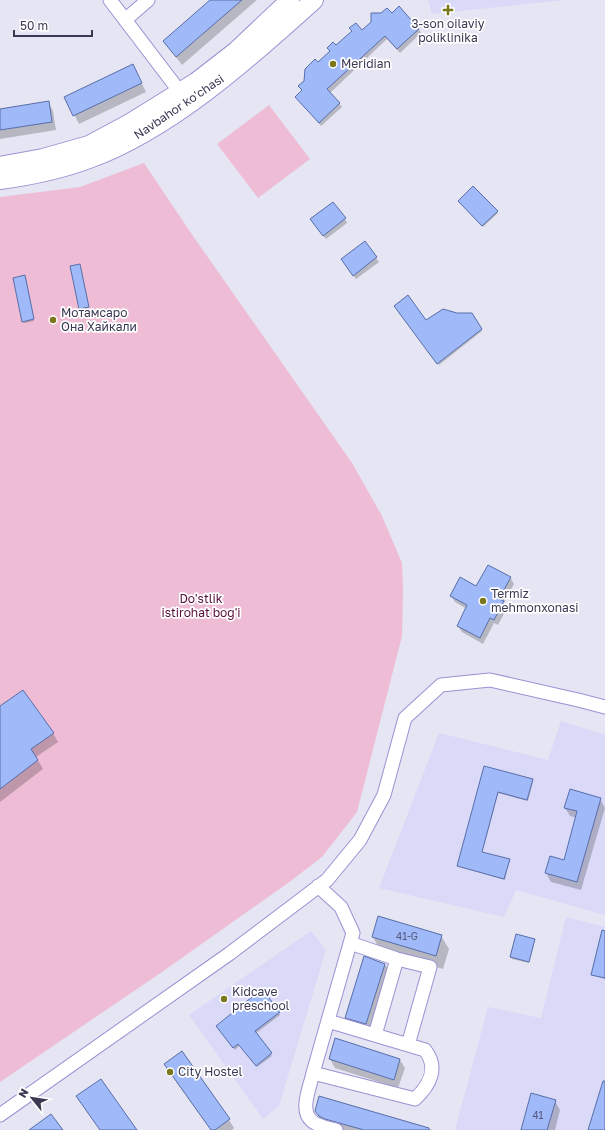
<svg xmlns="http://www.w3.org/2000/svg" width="605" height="1130" font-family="'Golos Text',sans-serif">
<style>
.built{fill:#dad9f8}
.green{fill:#eebdd5}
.shadow{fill:#0003}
.building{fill:#a0b9f9;stroke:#586ea8}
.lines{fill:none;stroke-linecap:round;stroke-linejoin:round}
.street-casing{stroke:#9892d3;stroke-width:15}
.secondary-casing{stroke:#9892d3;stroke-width:20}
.street{stroke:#fff;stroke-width:13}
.secondary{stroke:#fff;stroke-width:18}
.poi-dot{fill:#7a771d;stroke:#fff;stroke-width:1.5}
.labels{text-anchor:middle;stroke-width:3.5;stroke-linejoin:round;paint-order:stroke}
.number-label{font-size:10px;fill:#54587d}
.poi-label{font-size:12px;fill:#3b3854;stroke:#fff;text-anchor:start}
.street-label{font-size:12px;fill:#3b3854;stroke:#fff}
.park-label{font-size:12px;fill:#570d3b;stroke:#fff}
</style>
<rect width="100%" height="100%" fill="#e5e5f3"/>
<path class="built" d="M 428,0 L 564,0 L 432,14 Z
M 561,721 L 605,735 L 605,915 L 516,890 L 504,917 L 379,888 L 439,733 L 548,760 Z
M 566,917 L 605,927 L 605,1130 L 455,1130 L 488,1007 L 541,1018 Z
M 311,931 L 326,950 L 279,1106 L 263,1119 L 189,1015 Z"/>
<path class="green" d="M 269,105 L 310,159 L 258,198 L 217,144 Z
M 144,163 L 193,236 L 352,463 L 382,516 L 402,563 L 403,590 L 402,636 L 357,812 L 322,857 L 288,883 L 162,972 L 0,1082 L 0,197 L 80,187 Z"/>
<path class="shadow" d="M 212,0 L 257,0 L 182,65 L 164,41 Z
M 381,14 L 392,14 L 419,29 L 421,33 L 400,53 L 387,39 L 330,93 L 342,107 L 321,126 L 296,97 L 302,91 L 299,86 L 318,64 L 336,47 L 362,31 Z
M 137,74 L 146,92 L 79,124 L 66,98 Z
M 48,102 L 53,111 L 56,130 L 0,139 L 0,110 Z
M 460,202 L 497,211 L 498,213 L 483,227 Z
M 345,219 L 347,223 L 326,239 L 314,224 Z
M 365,242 L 379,262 L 356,279 L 344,263 Z
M 80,265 L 89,309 L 81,310 L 80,309 Z
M 26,278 L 34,321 L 24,323 L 23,322 Z
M 396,308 L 426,321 L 457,314 L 471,314 L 482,331 L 439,365 Z
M 510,577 L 514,584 L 504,603 L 507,608 L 498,625 L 494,623 L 483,644 L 462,632 L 458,626 L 467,609 L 455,602 L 451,596 Z
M 0,707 L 53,733 L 58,742 L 36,757 L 43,769 L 0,802 Z
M 484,767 L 533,782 L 528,801 L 498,793 L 482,853 L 509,860 L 505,880 L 458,866 Z
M 600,799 L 605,808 L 581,890 L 551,882 L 546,873 L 564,861 L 577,818 L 570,816 L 565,808 Z
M 441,936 L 449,949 L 443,969 L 380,950 L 373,937 Z
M 534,940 L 529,963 L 512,959 L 511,957 Z
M 605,947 L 605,979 L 592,975 Z
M 385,964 L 392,977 L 374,1036 L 353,1030 L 346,1018 Z
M 279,1012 L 280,1015 L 255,1034 L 272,1056 L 257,1067 L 240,1045 L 235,1050 L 218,1028 Z
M 182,1052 L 229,1120 L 234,1128 L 232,1130 L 211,1130 L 170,1073 L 165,1064 Z
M 330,1059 L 400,1060 L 405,1068 L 398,1088 L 335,1068 Z
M 77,1097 L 136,1130 L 100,1130 Z
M 320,1097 L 433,1130 L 330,1130 L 323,1124 L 316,1111 Z
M 555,1101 L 560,1110 L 555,1130 L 522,1130 Z"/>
<path class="building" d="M 210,0 L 242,0 L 176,57 L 163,41 Z
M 399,6 L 419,29 L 397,49 L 385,36 L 327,89 L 340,103 L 319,123 L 295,97 L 302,90 L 298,86 L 304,81 L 305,69 L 315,59 L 318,62 L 330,51 L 327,48 L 333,42 L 336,45 L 352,31 L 349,28 L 356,23 L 362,30 L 371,22 L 371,13 L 381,13 L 387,8 L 392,13 Z
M 133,64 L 142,83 L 73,116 L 64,97 Z
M 49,101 L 52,122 L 0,130 L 0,109 Z
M 473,186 L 498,211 L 482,226 L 458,201 Z
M 333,202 L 346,218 L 323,236 L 310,219 Z
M 365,241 L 377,257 L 353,276 L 341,259 Z
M 80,264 L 89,307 L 79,309 L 70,266 Z
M 25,275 L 34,319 L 22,322 L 13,278 Z
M 408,295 L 426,320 L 443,309 L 457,313 L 472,313 L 482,329 L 437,364 L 394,306 Z
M 488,565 L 511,577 L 499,599 L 504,601 L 494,620 L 490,618 L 480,638 L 457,626 L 467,605 L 450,596 L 460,577 L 476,586 Z
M 23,690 L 54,733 L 31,749 L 38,760 L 0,789 L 0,706 Z
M 484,766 L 533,779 L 527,800 L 498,792 L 482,852 L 510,859 L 504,879 L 457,866 Z
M 570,789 L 601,798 L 577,882 L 545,873 L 550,856 L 564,860 L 577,811 L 564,808 Z
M 378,916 L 442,935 L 436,956 L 372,937 Z
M 602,930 L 605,931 L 605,978 L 591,975 Z
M 516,934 L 535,939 L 529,962 L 510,957 Z
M 364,956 L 385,964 L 366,1024 L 345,1018 Z
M 262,989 L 280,1012 L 255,1031 L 272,1053 L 256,1066 L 238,1044 L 233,1048 L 216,1026 Z
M 335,1038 L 400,1059 L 394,1080 L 329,1059 Z
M 182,1051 L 230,1119 L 215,1130 L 211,1130 L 164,1064 Z
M 101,1079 L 137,1130 L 100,1130 L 76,1096 Z
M 603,1081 L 605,1081 L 605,1130 L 588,1130 Z
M 531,1093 L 556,1100 L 547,1130 L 521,1130 Z
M 319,1096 L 429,1128 L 429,1130 L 364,1130 L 325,1119 L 319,1116 L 315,1111 Z
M 51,1114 L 63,1130 L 29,1130 Z"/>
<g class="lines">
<defs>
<path id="street" d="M 110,0 L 180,92
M 125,20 L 148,0
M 318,886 L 341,907 L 353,933 L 313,1073 L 415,1099 C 430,1085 439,1068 425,1050 L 328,1021
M 350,943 L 397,959 L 430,967 L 408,1045
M 375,1035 L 397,959
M 313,1073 C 310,1087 299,1111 312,1121 C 317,1126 329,1128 336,1130
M 0,1115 L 229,954 L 327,880 L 360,840 L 384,795 L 405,718 L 441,685 L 490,680 L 578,700 L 605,707"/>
<path id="secondary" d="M 0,166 L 43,158 L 89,145 L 130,123 L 196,82 L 236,51 L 290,0
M 0,180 C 30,176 60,170 89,159 C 170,130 251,57 314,0"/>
</defs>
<use href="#street" class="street-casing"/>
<use href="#secondary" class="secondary-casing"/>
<use href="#street" class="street"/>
<use href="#secondary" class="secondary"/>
</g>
<g class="poi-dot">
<path d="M446 4h4v4h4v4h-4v4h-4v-4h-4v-4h4z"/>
<circle cx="333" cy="64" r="4"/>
<circle cx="53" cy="320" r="4"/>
<circle cx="483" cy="601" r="4"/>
<circle cx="224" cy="999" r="4"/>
<circle cx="170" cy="1072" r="4"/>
</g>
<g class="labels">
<g class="number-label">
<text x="407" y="940">41-G</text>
<text x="538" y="1119">41</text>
</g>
<g class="poi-label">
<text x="448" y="28" text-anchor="middle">3-son oilaviy<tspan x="448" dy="14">poliklinika</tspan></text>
<text x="341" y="68">Meridian</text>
<text x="61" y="317">Мотамсаро<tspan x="61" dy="14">Она Хайкали</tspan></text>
<text x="491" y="598">Termiz<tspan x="491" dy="14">mehmonxonasi</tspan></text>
<text x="232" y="996">Kidcave<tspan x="232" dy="14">preschool</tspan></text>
<text x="178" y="1076">City Hostel</text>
</g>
<g class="street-label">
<text transform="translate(179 107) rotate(-34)" y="4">Navbahor ko'chasi</text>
</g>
<g class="park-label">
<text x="201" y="603">Do'stlik<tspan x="201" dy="14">istirohat bog'i</tspan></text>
</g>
</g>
<g transform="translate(32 1098) rotate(300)" stroke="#ffffff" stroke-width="3" paint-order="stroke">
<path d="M0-3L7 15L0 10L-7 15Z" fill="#3b3854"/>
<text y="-6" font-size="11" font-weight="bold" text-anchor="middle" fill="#3b3854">N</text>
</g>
<path d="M14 30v6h78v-6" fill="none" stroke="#3b3854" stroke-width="2"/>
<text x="20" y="30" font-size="12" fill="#3b3854" stroke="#ffffff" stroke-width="3" paint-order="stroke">50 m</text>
</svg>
